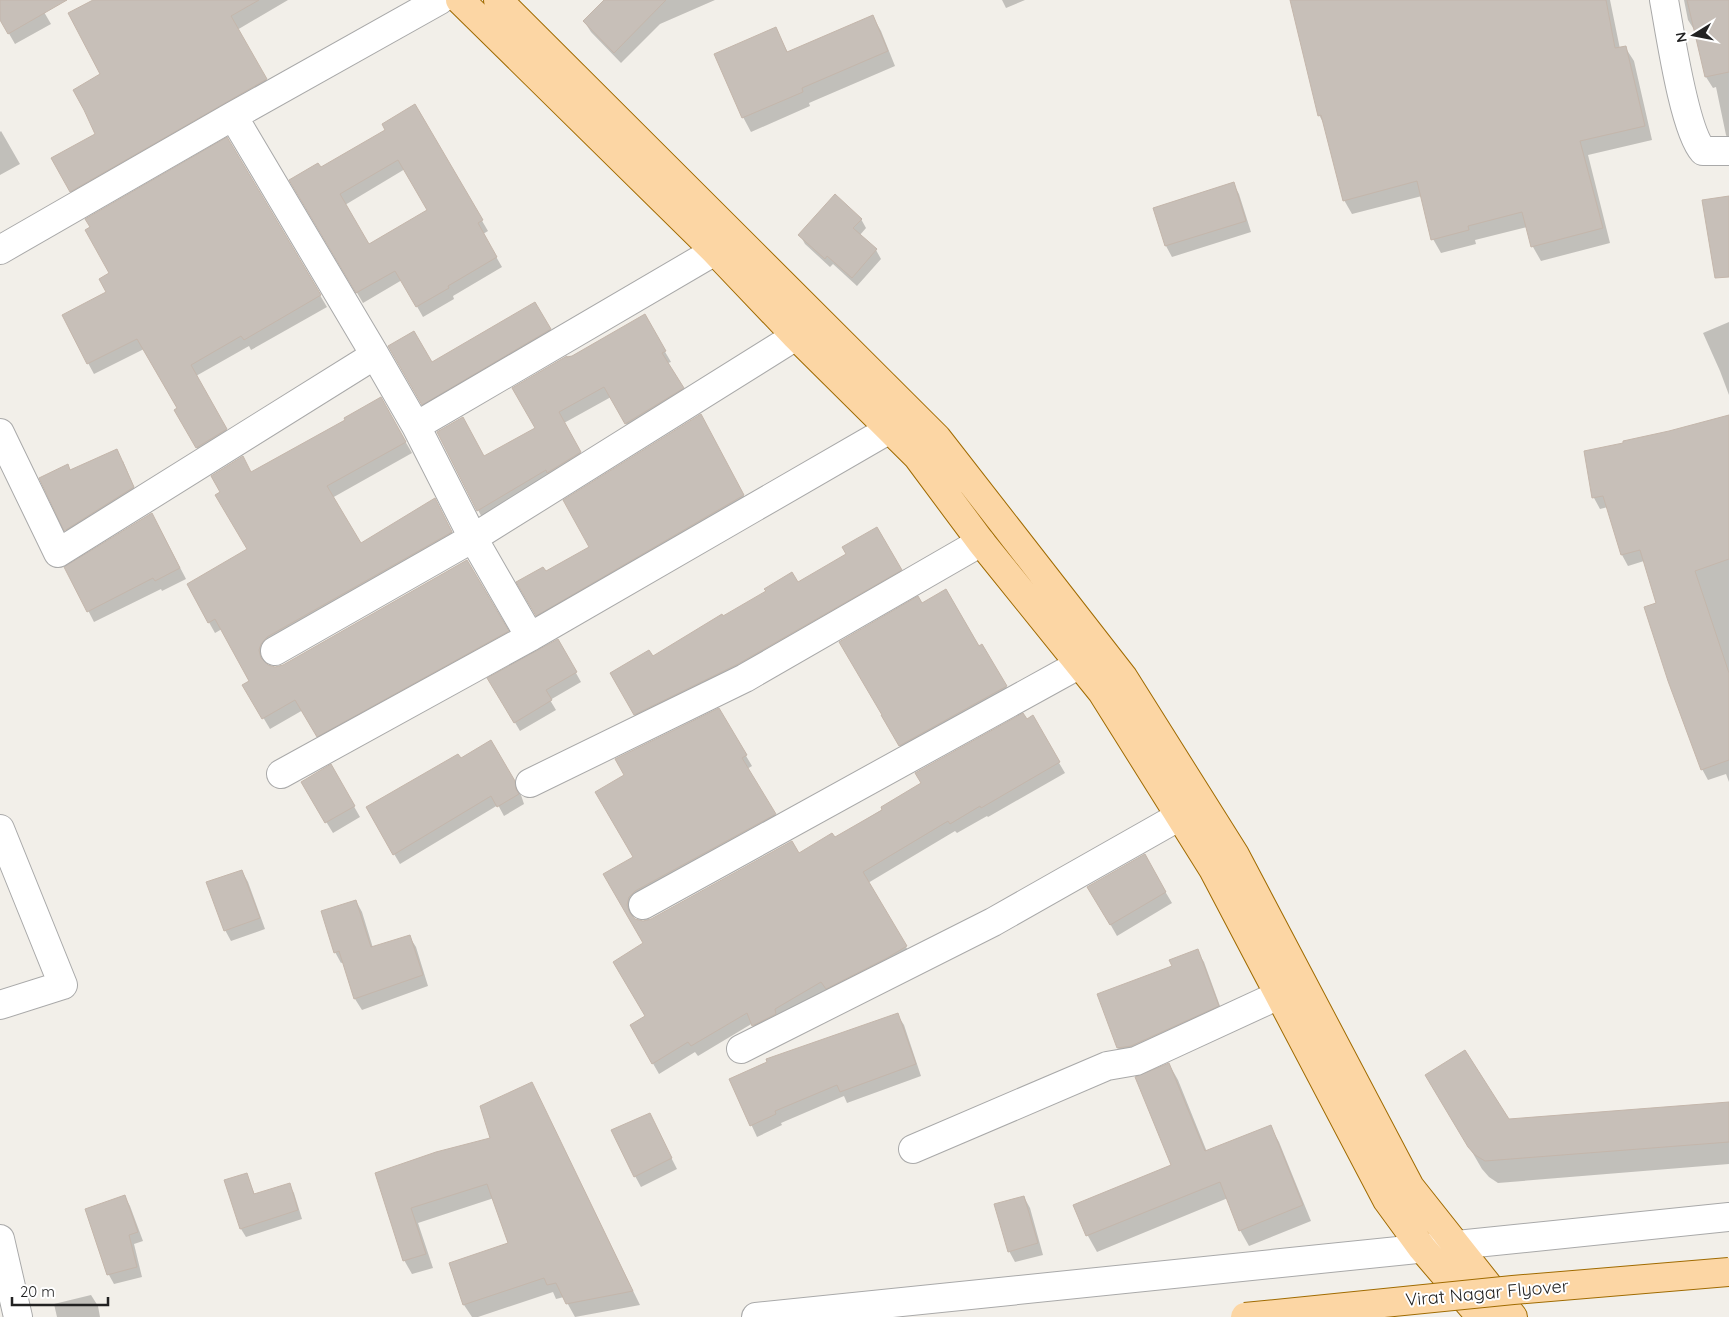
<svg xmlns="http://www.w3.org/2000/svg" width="1729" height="1317" font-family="Quicksand,sans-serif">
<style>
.shadow{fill:#0003;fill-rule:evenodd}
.building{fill:#c7bfb8;stroke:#c4b6ab;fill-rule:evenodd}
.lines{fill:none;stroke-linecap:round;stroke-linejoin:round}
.minor-casing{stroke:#a9a9a9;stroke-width:30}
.major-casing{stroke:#a06b00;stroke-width:30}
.minor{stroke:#fff;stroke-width:28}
.major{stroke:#fcd6a4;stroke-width:28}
.major-bridge-casing{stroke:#a06b00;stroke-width:30;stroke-linecap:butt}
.major-bridge{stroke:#fcd6a4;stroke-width:28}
.labels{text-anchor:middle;stroke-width:4;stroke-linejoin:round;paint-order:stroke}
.street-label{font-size:18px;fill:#222;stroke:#fff}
</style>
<rect width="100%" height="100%" fill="#f2efe9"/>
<path class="shadow" d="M 0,0 L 37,0 L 51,24 L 15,44 L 0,18 Z
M 95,0 L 288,0 L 237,30 L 273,92 L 78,204 L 53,159 L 96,134 L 101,75 Z
M 606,0 L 715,0 L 660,24 L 621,63 L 591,32 L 584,21 Z
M 1002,0 L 1025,0 L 1006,8 Z
M 1291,0 L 1610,0 L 1620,49 L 1625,47 L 1634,61 L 1652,140 L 1588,155 L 1610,243 L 1541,261 L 1533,247 L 1527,227 L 1475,240 L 1476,244 L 1441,253 L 1433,239 L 1422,196 L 1352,214 L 1344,200 L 1324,124 L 1319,115 Z
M 1684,0 L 1729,0 L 1729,141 L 1726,135 L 1716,87 L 1713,88 L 1706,77 L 1695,31 L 1688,20 Z
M 873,17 L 881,31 L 895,66 L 809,103 L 810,106 L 751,132 L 743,117 L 776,29 L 788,53 Z
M 415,106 L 488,231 L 483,234 L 502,267 L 453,296 L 454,299 L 423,317 L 402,280 L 363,303 L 291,181 L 320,169 L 387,130 ZM 405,169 L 429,210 L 368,245 L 345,205 Z
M 1,131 L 20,164 L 0,175 L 0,132 Z
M 227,139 L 327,307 L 251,350 L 249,346 L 196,376 L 232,440 L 203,459 L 176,410 L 178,409 L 144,349 L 94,374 L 88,363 L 108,292 L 111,273 Z
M 1233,183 L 1239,194 L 1251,232 L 1172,257 L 1166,246 L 1154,208 Z
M 861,219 L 866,228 L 860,235 L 876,250 L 881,259 L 857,286 L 833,264 L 830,267 L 805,244 L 800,235 Z
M 535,304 L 556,340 L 429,415 L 390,347 L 432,364 Z
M 644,316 L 671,362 L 668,363 L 689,399 L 632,434 L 611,397 L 564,423 L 586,463 L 484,521 L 478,510 L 484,457 L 536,429 L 567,359 Z
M 1729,322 L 1729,395 L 1720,371 L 1703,333 Z
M 381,399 L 412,453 L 332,498 L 360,544 L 441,511 L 458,543 L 267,655 L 266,664 L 275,668 L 283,666 L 466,561 L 514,642 L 324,747 L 303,710 L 270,729 L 244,685 L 251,681 L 222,629 L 215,633 L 188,585 L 248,550 L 251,473 L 346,420 Z
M 700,416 L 750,507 L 543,626 L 518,582 L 545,572 L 591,547 Z
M 1729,416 L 1729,782 L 1726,774 L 1708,780 L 1702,769 L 1658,604 L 1644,561 L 1628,566 L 1622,555 L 1608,507 L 1600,509 L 1594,498 L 1670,432 Z
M 123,461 L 139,499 L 72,541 L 66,530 L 70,471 Z
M 158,525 L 186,579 L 162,591 L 161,589 L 94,622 L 66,567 Z
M 876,529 L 907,581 L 642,725 L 612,674 L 652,658 L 723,618 L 797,584 L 847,554 Z
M 921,605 L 979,647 L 982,646 L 1013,698 L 906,756 L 882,716 Z
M 558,641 L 581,682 L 550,700 L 556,710 L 520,731 L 489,679 Z
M 719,710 L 752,766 L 747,769 L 781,825 L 635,908 L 633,917 L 635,920 L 643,922 L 651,920 L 834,839 L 1032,717 L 1065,773 L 988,817 L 987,816 L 957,833 L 955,831 L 868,883 L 912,957 L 759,1036 L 753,1023 L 698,1056 L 695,1052 L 659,1074 L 631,1025 L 646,1017 L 645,943 L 605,875 L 635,857 L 626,776 Z
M 490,742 L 520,792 L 524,804 L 504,816 L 498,805 L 400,864 L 367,808 L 460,760 Z
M 331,766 L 360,817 L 333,833 L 302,782 Z
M 1144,856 L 1172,903 L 1117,936 L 1089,887 Z
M 242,871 L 248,882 L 265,929 L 231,941 L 225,930 Z
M 356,901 L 362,912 L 373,948 L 409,936 L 416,947 L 428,986 L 362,1010 L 355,999 L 344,962 L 341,963 L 335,952 Z
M 1197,951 L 1204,962 L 1224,1017 L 1124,1059 L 1118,1048 L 1099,994 L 1173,967 Z
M 897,1014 L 904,1025 L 921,1076 L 847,1103 L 844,1096 L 781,1123 L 782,1125 L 757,1137 L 730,1079 Z
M 1169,1064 L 1178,1080 L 1207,1152 L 1270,1126 L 1279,1142 L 1311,1221 L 1249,1246 L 1240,1230 L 1228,1198 L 1097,1252 L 1088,1236 L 1075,1205 L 1173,1166 Z
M 1440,1097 L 1509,1120 L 1729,1103 L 1729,1164 L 1498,1183 L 1489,1177 L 1482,1169 Z
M 539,1098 L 640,1305 L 575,1317 L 564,1297 L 556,1299 L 553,1292 L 478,1317 L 472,1317 L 464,1305 L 451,1264 L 509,1244 L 494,1198 L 418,1223 L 433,1268 L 412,1274 L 404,1260 L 376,1173 L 491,1139 Z
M 655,1126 L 677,1169 L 641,1187 L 635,1176 Z
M 246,1174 L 255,1195 L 289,1184 L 294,1193 L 302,1219 L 246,1237 L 241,1229 Z
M 125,1197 L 130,1206 L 143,1241 L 134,1244 L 142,1277 L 114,1284 L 109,1275 L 87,1210 Z
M 1024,1197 L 1030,1208 L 1043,1255 L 1015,1262 L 1009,1251 Z
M 91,1295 L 98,1306 L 100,1317 L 57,1317 L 54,1304 Z"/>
<path class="building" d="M 0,0 L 67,0 L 8,34 L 0,20 Z
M 93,0 L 259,0 L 231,16 L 267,79 L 70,192 L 51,158 L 95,134 L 84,110 L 73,90 L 100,74 L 68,13 Z
M 604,0 L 666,0 L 614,53 L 583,21 Z
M 1290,0 L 1606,0 L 1615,48 L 1626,46 L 1645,126 L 1580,141 L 1603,228 L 1531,247 L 1522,212 L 1468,226 L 1469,230 L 1431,240 L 1417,181 L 1343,201 L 1321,115 L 1318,116 Z
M 1687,0 L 1729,0 L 1729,72 L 1705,77 Z
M 873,15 L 888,51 L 802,88 L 803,92 L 742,118 L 714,54 L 776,27 L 787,52 Z
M 415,104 L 483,220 L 478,223 L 497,257 L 448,286 L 449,288 L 416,307 L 395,271 L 356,293 L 289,180 L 318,163 L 321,167 L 385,130 L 382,124 ZM 398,160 L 427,210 L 369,244 L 340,194 Z
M 227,137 L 321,295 L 244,340 L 241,336 L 191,365 L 227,429 L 196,448 L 174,410 L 177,408 L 137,339 L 87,364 L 62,315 L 106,292 L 99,279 L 109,273 L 85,230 L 90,227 L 85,219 Z
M 1234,182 L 1246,221 L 1165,246 L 1153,208 Z
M 835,194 L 862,219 L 853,228 L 877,249 L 852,278 L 827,256 L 825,259 L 798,235 Z
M 1729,196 L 1729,277 L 1715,278 L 1702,200 Z
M 535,302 L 551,329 L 422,405 L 388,346 L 414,331 L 432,362 Z
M 645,314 L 666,351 L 662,353 L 684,388 L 625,424 L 604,387 L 559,412 L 581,452 L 547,473 L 546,470 L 477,511 L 437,432 L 463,417 L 484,456 L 535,428 L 512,388 L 567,356 L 567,357 L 572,356 Z
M 381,397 L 406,442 L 327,486 L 361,543 L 435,498 L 452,532 L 267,637 L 261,644 L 259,650 L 261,658 L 268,665 L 275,667 L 283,665 L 467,560 L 509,631 L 317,737 L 295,700 L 262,719 L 242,685 L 249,681 L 215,619 L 208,623 L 187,584 L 247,549 L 215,495 L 220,492 L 211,476 L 243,456 L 251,472 L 345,420 L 344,418 Z
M 701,414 L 744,495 L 536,616 L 516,582 L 543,567 L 546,571 L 589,547 L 563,500 Z
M 1729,415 L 1729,559 L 1695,571 L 1729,673 L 1729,760 L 1701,770 L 1668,681 L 1644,607 L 1656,603 L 1640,550 L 1621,555 L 1603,496 L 1592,498 L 1584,451 L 1623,443 L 1623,441 L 1669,431 Z
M 117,449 L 134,487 L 64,531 L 39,478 L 68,464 L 70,470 Z
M 152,513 L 180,568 L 155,581 L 153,578 L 87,612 L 64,567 Z
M 877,527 L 902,570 L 738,664 L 634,715 L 610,673 L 649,650 L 653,656 L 722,614 L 723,616 L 766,591 L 764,589 L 792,572 L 798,582 L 846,554 L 842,547 Z
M 946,589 L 979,646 L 982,644 L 1007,686 L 899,746 L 881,715 L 882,715 L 839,642 L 918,596 L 922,603 Z
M 558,639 L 577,672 L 546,690 L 552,700 L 514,723 L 487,678 Z
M 719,708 L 747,755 L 742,758 L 776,814 L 635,891 L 629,897 L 627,905 L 630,913 L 635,919 L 643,921 L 651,919 L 792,841 L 799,853 L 832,833 L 835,837 L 882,810 L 881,807 L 921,783 L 915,773 L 1023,713 L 1027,719 L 1033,715 L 1060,762 L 981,808 L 980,806 L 950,824 L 948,821 L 863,872 L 907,946 L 887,958 L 826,989 L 821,982 L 775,1009 L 776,1014 L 752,1026 L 747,1013 L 691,1046 L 688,1042 L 652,1064 L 630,1025 L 645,1016 L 613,962 L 643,943 L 603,874 L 633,857 L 595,792 L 624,775 L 615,759 Z
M 491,740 L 515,781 L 516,789 L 519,794 L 497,807 L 491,796 L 393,855 L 366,807 L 458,754 L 461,758 Z
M 331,764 L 355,806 L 325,823 L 301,782 Z
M 1145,854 L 1166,892 L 1110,925 L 1087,887 Z
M 242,870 L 260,918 L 224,931 L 206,882 Z
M 356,900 L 371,947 L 410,935 L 423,975 L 354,999 L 339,951 L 334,953 L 321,911 Z
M 1198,949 L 1219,1006 L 1131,1046 L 1117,1048 L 1097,994 L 1172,966 L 1169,960 Z
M 898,1013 L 916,1064 L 840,1092 L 837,1085 L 775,1111 L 776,1114 L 750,1126 L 729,1079 L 767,1062 L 766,1059 Z
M 1465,1050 L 1509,1119 L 1729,1102 L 1729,1142 L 1485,1161 L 1475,1155 L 1468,1147 L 1425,1075 Z
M 1169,1063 L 1205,1151 L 1271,1125 L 1303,1205 L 1239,1231 L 1220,1182 L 1086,1236 L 1073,1205 L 1171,1165 L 1135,1077 Z
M 532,1082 L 633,1291 L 566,1304 L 556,1283 L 547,1285 L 544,1278 L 463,1305 L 449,1263 L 508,1243 L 487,1184 L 411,1208 L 426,1254 L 403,1261 L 375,1173 L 436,1152 L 490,1138 L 480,1106 Z
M 650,1113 L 672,1158 L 634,1177 L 611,1130 Z
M 247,1173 L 254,1194 L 290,1183 L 298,1210 L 240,1229 L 224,1180 Z
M 125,1195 L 138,1232 L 129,1235 L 137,1267 L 107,1275 L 85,1209 Z
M 1024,1196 L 1038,1243 L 1008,1252 L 994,1204 Z"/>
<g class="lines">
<defs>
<path id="minor" d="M 1664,0 C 1670,32 1684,130 1703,151 L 1729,151
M 0,250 L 233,116 L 440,0
M 375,355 L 416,426 L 473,538 L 796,336
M 416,426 L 715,251
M 0,433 L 58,553 L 375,355 L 233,116
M 275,651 L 473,538 L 530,637
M 281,774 L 530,637 L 890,429
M 530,783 L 745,678 L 981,542
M 0,829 L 63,985 L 0,1005
M 643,905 L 1080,664
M 741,1049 L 993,922 L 1180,816
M 913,1149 L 1107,1066 L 1136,1061 L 1279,995
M 0,1239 L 18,1317
M 756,1317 L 1729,1217"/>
<path id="major" d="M 460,0 L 715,251 L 796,336 L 917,456 L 981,542 L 1102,692 L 1213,869 L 1387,1200 L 1422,1248 L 1481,1317
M 498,0 L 937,438 L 1123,677 L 1235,855 L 1410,1187 L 1513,1317"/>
</defs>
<use href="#minor" class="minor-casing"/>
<use href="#major" class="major-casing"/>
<use href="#minor" class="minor"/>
<use href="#major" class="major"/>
<defs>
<path id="major-bridge" d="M 1245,1317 L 1513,1290 L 1729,1272"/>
</defs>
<use href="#major-bridge" class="major-bridge-casing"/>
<use href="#major-bridge" class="major-bridge"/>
</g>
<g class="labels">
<g class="street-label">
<text transform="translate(1487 1293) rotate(-5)" y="6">Virat Nagar Flyover</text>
</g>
</g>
<g transform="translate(1694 35) rotate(260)" stroke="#ffffff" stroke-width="4" paint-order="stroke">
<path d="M0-4L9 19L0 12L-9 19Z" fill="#222222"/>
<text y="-8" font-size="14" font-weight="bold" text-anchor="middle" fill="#222222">N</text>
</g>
<path d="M12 1297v8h96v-8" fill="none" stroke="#222222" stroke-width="2.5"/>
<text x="20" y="1297" font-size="15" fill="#222222" stroke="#ffffff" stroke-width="4" paint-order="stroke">20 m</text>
</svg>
